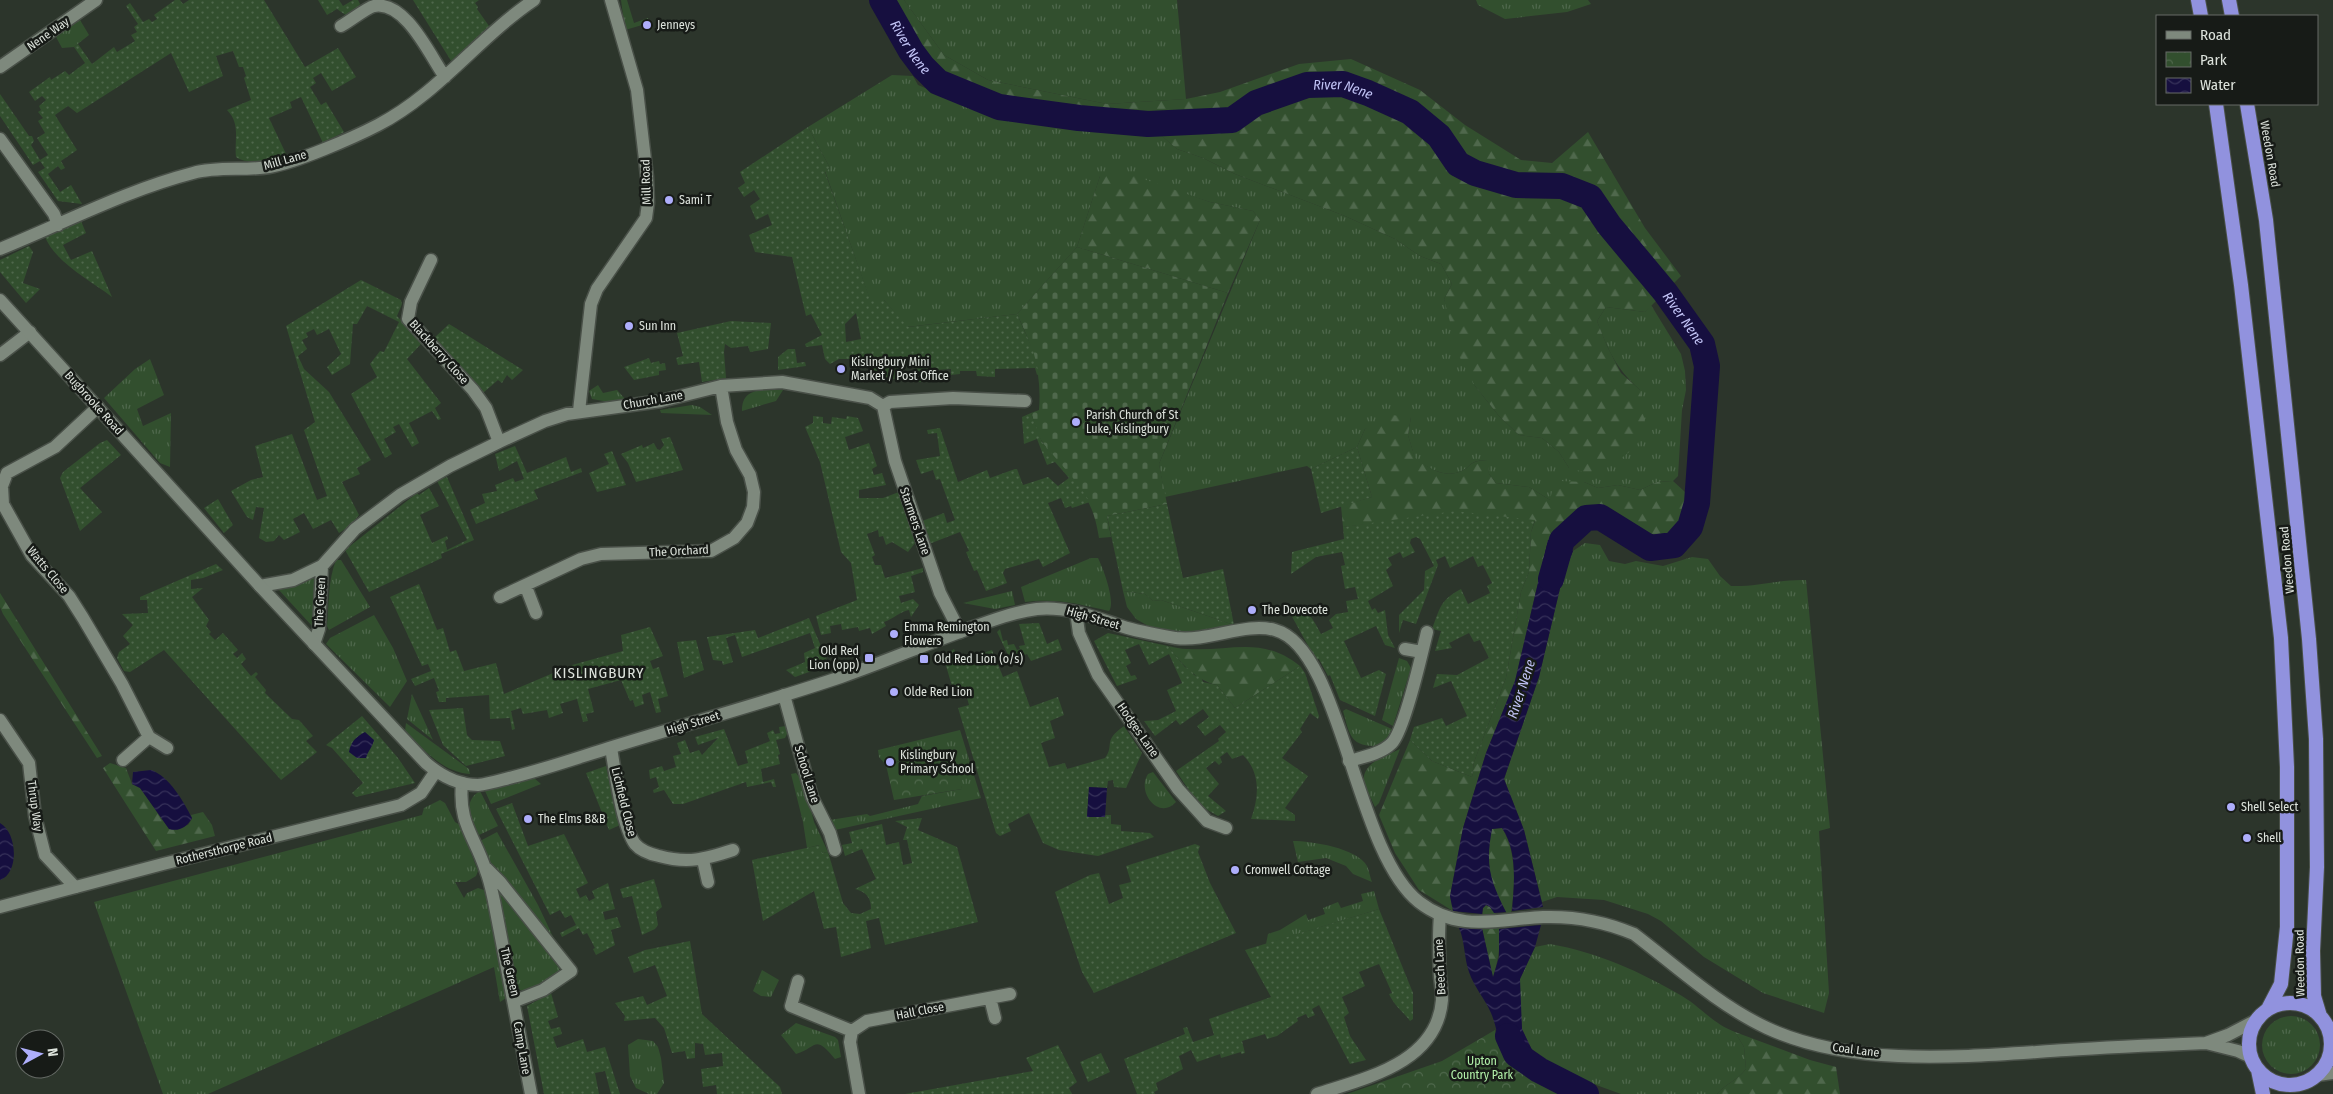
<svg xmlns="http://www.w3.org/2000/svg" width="2333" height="1094" font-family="'Fira Sans Condensed',sans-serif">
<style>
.grass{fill:url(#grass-tufts)}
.forest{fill:url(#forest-firs)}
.cemetery{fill:url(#cemetery-stones)}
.park{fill:url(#park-crowns)}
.garden{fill:url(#garden-dots);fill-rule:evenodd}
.water{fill:url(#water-waves)}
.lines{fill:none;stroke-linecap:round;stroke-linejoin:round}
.river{stroke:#160f3f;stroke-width:26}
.minor-casing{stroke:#495048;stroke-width:15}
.tertiary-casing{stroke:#495048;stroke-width:15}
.trunk-casing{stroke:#495048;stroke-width:16}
.minor{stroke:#7e897d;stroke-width:12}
.tertiary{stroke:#7e897d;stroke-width:12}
.trunk{stroke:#9192de;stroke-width:14}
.poi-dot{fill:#aeaefb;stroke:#171b17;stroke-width:2}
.labels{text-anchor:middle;stroke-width:5;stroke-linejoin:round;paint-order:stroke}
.poi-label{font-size:12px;fill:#dde3dc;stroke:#171b17;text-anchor:start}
.street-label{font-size:12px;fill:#dde3dc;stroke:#171b17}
.park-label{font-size:12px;fill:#b2f2a9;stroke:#171b17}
.water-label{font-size:14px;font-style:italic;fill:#c1c3f5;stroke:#171b17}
.quarter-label{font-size:15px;letter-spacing:1px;fill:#dde3dc;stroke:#171b17}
</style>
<defs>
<pattern id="grass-tufts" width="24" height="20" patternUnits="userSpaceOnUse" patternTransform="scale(1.25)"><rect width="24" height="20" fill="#324f2e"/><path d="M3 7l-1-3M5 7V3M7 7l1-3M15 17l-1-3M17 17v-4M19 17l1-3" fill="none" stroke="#4f684c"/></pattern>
<pattern id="forest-firs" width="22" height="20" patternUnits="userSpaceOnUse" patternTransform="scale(1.25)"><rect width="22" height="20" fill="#324f2e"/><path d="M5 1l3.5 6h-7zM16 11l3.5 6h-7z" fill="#4f684c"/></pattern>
<pattern id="cemetery-stones" width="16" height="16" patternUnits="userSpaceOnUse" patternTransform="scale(1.25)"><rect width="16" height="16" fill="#324f2e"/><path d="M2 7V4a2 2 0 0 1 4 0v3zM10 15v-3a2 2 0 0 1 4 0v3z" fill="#4f684c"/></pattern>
<pattern id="park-crowns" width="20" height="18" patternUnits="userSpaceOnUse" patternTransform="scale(1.25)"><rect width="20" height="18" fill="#324f2e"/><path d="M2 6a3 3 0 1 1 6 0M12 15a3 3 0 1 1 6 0" fill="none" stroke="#4f684c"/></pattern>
<pattern id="garden-dots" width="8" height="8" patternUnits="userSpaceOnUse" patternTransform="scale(1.25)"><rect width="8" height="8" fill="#324f2e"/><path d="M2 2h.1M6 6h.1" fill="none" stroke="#4f684c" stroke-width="1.8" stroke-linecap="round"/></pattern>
<pattern id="water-waves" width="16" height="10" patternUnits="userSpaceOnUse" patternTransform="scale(1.25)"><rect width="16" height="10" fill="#160f3f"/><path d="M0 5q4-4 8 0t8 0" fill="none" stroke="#37325a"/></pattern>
</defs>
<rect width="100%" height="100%" fill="#2c352b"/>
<path class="grass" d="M 621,0 L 627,0 L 634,23 L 648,18 L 649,23 L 625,30 Z
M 904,0 L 1177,0 L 1186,99 L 1107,104 L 988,80 L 944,55 Z
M 1476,0 L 1588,0 L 1591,4 L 1567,12 L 1505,19 L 1478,5 Z
M 80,20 L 89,35 L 74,47 L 62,48 L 56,37 Z
M 892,75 L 913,76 L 918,85 L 987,114 L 1076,130 L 1162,136 L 1177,149 L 1203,158 L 1235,174 L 1345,216 L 1395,239 L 1420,256 L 1441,264 L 1452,284 L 1444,299 L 1475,386 L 1499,416 L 1519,435 L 1542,438 L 1559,452 L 1569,468 L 1640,390 C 1615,367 1609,352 1597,321 L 1606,307 L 1645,312 L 1651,305 L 1681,354 L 1685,371 L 1686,390 L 1682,410 L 1678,476 L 1673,481 L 1657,482 L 1640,490 L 1618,485 L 1598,488 L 1584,482 L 1550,500 L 1529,487 L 1496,483 L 1489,474 L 1487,460 C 1466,461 1473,467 1459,472 C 1442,478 1428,467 1415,459 L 1408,435 L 1411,417 L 1365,429 L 1357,447 L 1311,469 L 1307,466 L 1165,497 L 1159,464 L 1260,220 L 1253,211 L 1210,202 L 1172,190 L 1100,176 L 1077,247 L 1017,314 L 907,327 L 884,300 L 870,300 L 825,171 L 830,168 L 808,127 Z
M 150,359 L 164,395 L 137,409 L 143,426 L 171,413 L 170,467 L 160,463 L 104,398 L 135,369 Z
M 598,385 L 603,393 L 617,390 L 626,400 L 609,402 L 592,399 L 589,391 Z
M 768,389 L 783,390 L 776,401 L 742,411 C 742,393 753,391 768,389 Z
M 692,405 L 700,407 L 712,415 L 661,413 L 660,410 Z
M 1585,543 L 1600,545 L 1609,561 L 1625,564 L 1636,561 L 1663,566 L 1692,557 L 1708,559 L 1720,576 L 1731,586 C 1757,587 1780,579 1806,580 L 1830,828 L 1819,831 L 1829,993 L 1824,1013 L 1763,993 L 1704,957 L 1661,921 L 1648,914 L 1604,900 L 1557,897 L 1542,902 L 1524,830 L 1504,779 L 1539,677 L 1563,576 L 1573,551 Z
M 1091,558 L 1098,558 C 1103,568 1116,602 1109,611 C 1080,604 1055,598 1025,602 L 1021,587 Z
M 336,560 L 341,560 L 370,607 L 329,630 L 327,626 C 329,604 328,580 336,560 Z
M 318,572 L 313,627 L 278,589 L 293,585 Z
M 1012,591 L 1015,605 L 995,609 L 963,603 Z
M 1123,591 L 1145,594 L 1153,601 L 1161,600 L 1234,625 L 1192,634 L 1150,627 L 1136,619 L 1127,607 Z
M 374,615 L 393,648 L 407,681 L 390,707 L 326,644 L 330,638 Z
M 1399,658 L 1407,661 L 1411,668 L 1393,726 L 1382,720 Z
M 412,694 L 433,740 L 407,719 Z
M 1346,709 L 1392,729 L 1388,739 L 1374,746 C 1349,746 1349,731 1343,711 Z
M 406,723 L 469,769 L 470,774 C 442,772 424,750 405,731 Z
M 960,730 L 981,798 L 835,830 L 830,820 L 867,814 L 870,816 L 918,804 L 922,796 L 962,789 L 950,749 L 918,755 L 886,765 L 879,757 L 878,750 Z
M 1400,749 L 1379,803 L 1375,807 C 1372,800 1366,790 1364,782 C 1361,763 1387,755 1400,749 Z
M 1153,772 L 1176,802 C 1159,821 1136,792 1148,774 Z
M 796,773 L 804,783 L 814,822 L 828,852 L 822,853 L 819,845 L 807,848 L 803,822 L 791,774 Z
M 534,778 L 541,784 L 491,804 L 485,791 Z
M 480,791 L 498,826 L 479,835 C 472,820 461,802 480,791 Z
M 440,800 L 445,803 L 455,822 L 460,825 L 478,871 L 476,876 L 466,882 L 455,882 L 464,898 L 467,893 L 478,888 L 484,890 L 491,917 L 506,998 L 500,1002 L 494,967 L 208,1094 L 163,1094 L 94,902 L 422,815 L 424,808 Z
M 497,832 L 538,905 L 557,945 L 491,866 L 480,841 Z
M 1293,841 C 1311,841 1357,848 1367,866 C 1369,870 1370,877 1372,882 L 1353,874 L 1346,866 L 1326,858 L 1298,862 Z
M 498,886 L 558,962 L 560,969 L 545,984 L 524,991 L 520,990 L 515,982 Z
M 1374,891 L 1379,909 L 1266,944 L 1268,934 L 1280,930 L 1306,914 L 1308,920 L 1325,914 L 1323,908 L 1338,902 L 1341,908 L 1363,901 L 1361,894 Z
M 1550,944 C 1597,952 1641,972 1682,996 C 1702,1008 1712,1023 1735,1032 L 1744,1047 L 1746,1069 C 1737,1081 1726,1083 1717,1094 L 1621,1094 L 1558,1071 L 1534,1054 L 1522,1029 L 1520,999 L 1520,979 L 1535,947 Z
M 762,970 L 779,980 L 771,997 L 761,996 L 753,991 Z
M2262 1045a29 29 0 1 1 58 0a29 29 0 1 1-58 0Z
M 796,1023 L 835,1037 L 838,1040 L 841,1057 L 835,1059 C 814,1033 817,1048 796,1054 L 781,1035 Z
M 638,1039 L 653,1041 L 658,1047 L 661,1058 L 664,1083 L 657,1094 L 649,1094 L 636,1088 L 630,1076 L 628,1045 Z"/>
<path class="forest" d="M 882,0 L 904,0 L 944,55 L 988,80 L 1107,104 L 1186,99 L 1220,92 L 1299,64 L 1351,59 L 1420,90 L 1465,125 L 1521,160 L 1552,163 L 1588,132 L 1645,228 L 1681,276 L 1645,312 L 1606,307 L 1597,321 L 1607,346 L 1621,373 L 1640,390 L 1645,425 L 1636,447 L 1612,465 L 1588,473 L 1569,468 L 1559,452 L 1542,438 L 1519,435 L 1499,416 L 1475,386 L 1459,356 L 1444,299 L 1452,284 L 1441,264 L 1420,256 L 1395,239 L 1345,216 L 1235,174 L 1203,158 L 1177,149 L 1148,124 L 1079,118 L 999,107 L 950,89 L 938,82 L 923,67 Z
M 1126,173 L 1210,202 L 1253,211 L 1260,220 L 1228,293 L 1077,247 L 1100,176 Z
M 1392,415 L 1411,417 L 1408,435 L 1415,458 C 1428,467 1442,478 1459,472 C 1473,467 1466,461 1488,460 L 1489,474 L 1496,483 L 1529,487 L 1550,500 L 1553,487 L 1560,481 L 1584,482 L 1598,488 L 1618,485 L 1640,490 L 1657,482 L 1673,481 L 1697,503 L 1690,527 L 1674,545 L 1650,548 L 1600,517 L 1586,518 L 1562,540 L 1560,546 L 1548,540 L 1515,681 L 1486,753 L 1463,828 L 1450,896 L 1453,911 L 1419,890 L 1395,853 L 1379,815 L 1410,740 L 1432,761 L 1472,777 L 1474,762 L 1506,678 L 1521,592 L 1529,572 L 1531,532 L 1535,521 L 1377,523 L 1343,527 L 1341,506 L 1372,497 L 1357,447 L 1365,429 Z
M 0,593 L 102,756 L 97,758 L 3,614 L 0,607 Z
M 1168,646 C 1174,647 1181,649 1187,649 C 1231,652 1261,635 1300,666 L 1235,708 L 1217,685 C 1195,680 1182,664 1168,646 Z
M 110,763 L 126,768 L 132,784 L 140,788 L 169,829 L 188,825 L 192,819 L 191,815 L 203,812 L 212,825 L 215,836 L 156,851 L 103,768 Z
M 1502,828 C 1518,854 1515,890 1510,919 C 1491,886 1484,868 1492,829 Z
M 1486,905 C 1509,914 1498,961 1493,978 L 1482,928 L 1483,908 Z
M 1735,1032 L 1810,1060 L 1836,1067 L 1840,1094 L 1717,1094 C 1726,1083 1737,1081 1746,1069 L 1744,1047 Z"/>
<path class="cemetery" d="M 1077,247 L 1228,293 L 1159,464 L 1167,504 L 1107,516 L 1111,537 L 1099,538 C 1091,485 1068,482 1043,443 C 1037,434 1035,423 1031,413 L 1039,410 C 1042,372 1033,348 1017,314 Z"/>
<path class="park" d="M 950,749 L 958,769 L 962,789 L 894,800 L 886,765 Z
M 1495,1030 L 1502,1052 L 1514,1066 L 1567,1094 L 1347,1094 L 1442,1061 Z"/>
<path class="garden" d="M 175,0 L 180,0 L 183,4 L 189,0 L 264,0 L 305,67 L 338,48 L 356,77 L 332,91 L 321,73 L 313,78 L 316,83 L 310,87 L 321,105 L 326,102 L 344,132 L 323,143 L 301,97 L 290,102 L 292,108 L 269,118 L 287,156 C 273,160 249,166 236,157 C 234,140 241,124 227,110 L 251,100 L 244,78 L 246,76 L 243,67 L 239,67 L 233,51 L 216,56 L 223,76 L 189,92 L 171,53 L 77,113 L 68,106 L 55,115 L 77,150 L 61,161 L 65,168 L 61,170 L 58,166 L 48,174 L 60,192 L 71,185 L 82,204 L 58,201 L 38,172 L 45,168 L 40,161 L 33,165 L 0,116 L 0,94 L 29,136 L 32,136 L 34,141 L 31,145 L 40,160 L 48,155 L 37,138 L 45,133 L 38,121 L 43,118 L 38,112 L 41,110 L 39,106 L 46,100 L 42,96 L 35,101 L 29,92 L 50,77 L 51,80 L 65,71 L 69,75 L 85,63 L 74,47 L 78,44 L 92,64 L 114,47 L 117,52 L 135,41 L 131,35 L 137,32 L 134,27 L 138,24 L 126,6 L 130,3 L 143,22 L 149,19 L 152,22 L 157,19 L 154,15 Z
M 318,0 L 339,0 L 343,6 L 353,0 L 358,0 L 360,4 L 357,11 L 347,16 L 337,9 L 327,15 Z
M 413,0 L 479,0 L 475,3 L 478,7 L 477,9 L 489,26 L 501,17 L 503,20 L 453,64 Z
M 808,127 L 830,168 L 825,172 L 870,299 L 884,300 L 908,327 L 1017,314 L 1033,350 L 1039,374 L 1037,375 L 1035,368 L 995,369 L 995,377 L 977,376 L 976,371 L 960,371 L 960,374 L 951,375 L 951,369 L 922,371 L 921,382 L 914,382 L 915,357 L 904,357 L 904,371 L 900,371 L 900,379 L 878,379 L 878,371 L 871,371 L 871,367 L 861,365 L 862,359 L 839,359 L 830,364 L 825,359 L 822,345 L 806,347 L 805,344 L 822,335 L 811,314 L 806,316 L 792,257 L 755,252 L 749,235 L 772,225 L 768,214 L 756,220 L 750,206 L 760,199 L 754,190 L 744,197 L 738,188 L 745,183 L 740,172 ZM 856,313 L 861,339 L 846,342 L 845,324 Z
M 81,221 L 86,233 L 63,245 L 71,260 L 92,251 L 112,297 C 90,280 56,263 45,237 Z
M 29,246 L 33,252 L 23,283 L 40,289 L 26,303 L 0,272 L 0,260 Z
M 361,280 L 401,300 L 402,304 L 397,316 L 422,343 L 407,359 L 441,403 L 435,408 L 441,419 L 438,420 L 432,411 L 409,423 L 419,443 L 412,447 L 399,424 L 393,427 L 396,432 L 384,439 L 392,454 L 385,458 L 351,394 L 377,377 L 370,364 L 380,351 L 384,352 L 399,322 L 367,306 L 357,324 L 353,324 L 350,364 L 332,375 L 327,367 L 341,354 L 329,329 L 317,335 L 314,329 L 306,333 L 308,337 L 302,340 L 307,349 L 298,356 L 304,369 L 329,392 L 371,460 L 357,468 L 360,474 L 342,482 L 359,515 L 350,526 L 339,533 L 331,520 L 313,529 L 304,513 L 293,519 L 300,532 L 284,540 L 279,535 L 274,541 L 266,542 L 259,538 L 264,508 L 256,507 L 253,520 L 247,517 L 231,491 L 251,480 L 263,477 L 255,446 L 292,434 L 317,500 L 327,496 L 304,430 L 315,422 L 286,326 Z
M 731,321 L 771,323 L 768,349 L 750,352 L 748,346 L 731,348 L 725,344 L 724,352 L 726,378 L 702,382 L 699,362 L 678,365 L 676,358 L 683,356 L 677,333 Z
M 449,324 L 454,327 L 523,370 L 512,380 L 507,375 L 502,383 L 498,380 L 483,393 L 433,339 Z
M 788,349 L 795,349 L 797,363 L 805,362 L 806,366 L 778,370 L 778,357 Z
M 649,358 L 651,363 L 659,361 L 660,364 L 665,363 L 666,370 L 659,371 L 659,375 L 634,380 L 624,367 Z
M 1031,413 L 1042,442 L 1078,484 L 1090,502 L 1072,508 L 1071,506 L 1065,508 L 1061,498 L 1048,503 L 1070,553 L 1043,567 L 1039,559 L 1005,569 L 1003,573 L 1007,583 L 986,591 L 977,570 L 974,571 L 966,552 L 969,551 L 960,532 L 929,544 L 922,521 L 944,513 L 947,523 L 955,520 L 940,479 L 936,480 L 933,470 L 921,474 L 916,460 L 940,456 L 937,433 L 928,434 L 927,430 L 940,428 L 958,482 L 987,470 L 990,478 L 1015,469 L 1017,469 L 1023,485 L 1048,477 L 1058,486 L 1069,478 L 1055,462 L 1047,465 L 1037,439 L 1024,444 L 1022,417 Z
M 813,416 L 823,417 L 823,423 L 831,424 L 832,417 L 846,419 L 847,416 L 858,418 L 863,431 L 845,437 L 849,450 L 869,443 L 877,466 L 872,469 L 874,475 L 882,473 L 886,485 L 859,490 L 859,498 L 883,498 L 899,492 L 915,543 L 908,552 L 892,542 L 886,545 L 883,536 L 879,537 L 878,530 L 867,534 L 875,555 L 872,557 L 875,565 L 881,565 L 885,578 L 923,568 L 923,572 L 911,576 L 915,592 L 899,596 L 901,603 L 913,599 L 919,605 L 911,617 L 909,610 C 901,611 893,619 884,622 L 886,626 L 872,634 L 870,628 L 859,631 L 858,627 L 842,630 L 841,624 L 830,626 L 831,633 L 821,635 L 816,616 L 857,600 L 851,563 L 841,552 L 820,462 L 805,427 L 813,423 Z
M 670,437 L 683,470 L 636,482 L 628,463 L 621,454 L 642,445 L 643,448 L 654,443 L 657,449 L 660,450 L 664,445 L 661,439 Z
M 107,440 L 121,455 L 80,488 L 102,512 L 80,531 L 60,478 L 63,472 L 100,443 Z
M 515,446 L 527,473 L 566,457 L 571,472 L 581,468 L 582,472 L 534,490 L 538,499 L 476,524 L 470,510 L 485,503 L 482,494 L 497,491 L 495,485 L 513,478 L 515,482 L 524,479 L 517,461 L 499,471 L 495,454 Z
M 1357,447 L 1372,497 L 1321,513 L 1311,469 Z
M 612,451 L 626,485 L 597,492 L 589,473 L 609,464 L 604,454 Z
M 447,477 L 474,540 L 441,554 L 442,558 L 369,592 L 345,550 L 417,493 L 419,495 L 429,488 L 439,506 L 420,515 L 432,543 L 447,536 L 448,539 L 445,541 L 447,550 L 467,540 L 437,481 Z
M 218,499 L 233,525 L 224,533 L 204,508 Z
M 1167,504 L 1183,578 L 1223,569 L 1234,625 L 1161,600 L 1153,601 L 1145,594 L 1123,591 L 1107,516 Z
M 1455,511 L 1535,520 L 1531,532 L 1529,572 L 1521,592 L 1506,678 L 1474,762 L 1472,777 L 1432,761 L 1410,740 L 1414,727 L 1442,718 L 1446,726 L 1467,716 L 1451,681 L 1433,688 L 1437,674 L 1457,675 L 1489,658 L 1480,640 L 1474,642 L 1469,633 L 1449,643 L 1452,648 L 1435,651 L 1441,631 L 1432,629 C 1440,608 1440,600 1461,589 L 1468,604 L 1490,593 L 1487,586 L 1492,583 L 1483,565 L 1478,567 L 1473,556 L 1450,568 L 1445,556 L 1436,560 L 1438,565 L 1416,624 L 1403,620 L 1399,633 L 1399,615 L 1424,590 L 1425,571 L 1434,566 L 1420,539 L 1416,537 L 1411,539 L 1410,543 L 1415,552 L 1403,558 L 1400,552 L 1388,558 L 1392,565 L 1386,570 L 1393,586 L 1368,601 L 1372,610 L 1375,608 L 1378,613 L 1385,610 L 1388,635 L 1395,648 L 1385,645 L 1376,626 L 1344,641 L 1361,678 L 1379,670 L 1386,674 L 1375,716 L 1340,700 L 1330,675 L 1328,676 L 1319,659 L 1316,660 L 1290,613 L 1297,607 C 1310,611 1315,623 1321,634 L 1333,628 L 1329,620 L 1336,614 L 1348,612 L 1346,601 L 1358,599 L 1355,587 L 1345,589 L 1341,566 L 1345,565 L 1342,552 L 1316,557 L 1291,574 L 1292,552 L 1344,539 L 1343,527 Z
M 216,564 L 223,570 L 203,578 L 191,580 L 191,589 L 203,588 L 192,597 L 209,620 L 206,626 L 211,632 L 209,634 L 215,640 L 223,633 L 238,650 L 233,654 L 237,658 L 242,653 L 246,659 L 241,664 L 251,676 L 256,672 L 258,674 L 255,677 L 266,690 L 265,693 L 292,719 L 299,720 L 313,736 L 306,741 L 317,752 L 281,780 L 164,650 L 130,672 L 124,671 L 117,658 L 119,652 L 130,644 L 123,636 L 133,625 L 122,614 L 148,613 L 147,600 L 140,600 L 140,597 Z
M 419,584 L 437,630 L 443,628 L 450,652 L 456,650 L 464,671 L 496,663 L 504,694 L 572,665 L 623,651 L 621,635 L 650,627 L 663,656 L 650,661 L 653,669 L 659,667 L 668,696 L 658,699 L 661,712 L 656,713 L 650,692 L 642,695 L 644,704 L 635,707 L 633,700 L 630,701 L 621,680 L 588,689 L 594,712 L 586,714 L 588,721 L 583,722 L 577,699 L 560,704 L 563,713 L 549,718 L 547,710 L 523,714 L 521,708 L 511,711 L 515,729 L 512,730 L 510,718 L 490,719 L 489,695 L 446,698 L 446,702 L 439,702 L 436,692 L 439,691 L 434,678 L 415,686 L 411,679 L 431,671 L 428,664 L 422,666 L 390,597 Z
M 809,618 L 829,665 L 795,677 L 786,670 L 805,662 L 804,653 L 815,648 L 810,633 L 742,657 L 735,635 L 726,638 L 733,662 L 723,665 L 722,661 L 713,660 L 707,637 L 755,630 L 758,638 Z
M 1039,623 L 1047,644 L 1058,639 L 1062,650 L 1031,661 L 1027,654 L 1011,661 L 997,632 L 1000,629 L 1003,641 L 1007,640 L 1008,645 L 1014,644 L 1017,650 L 1020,649 L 1019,646 L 1025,645 L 1019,624 Z
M 1108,633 L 1168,646 L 1185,667 L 1191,670 L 1194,675 L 1201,677 L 1203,682 L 1217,685 L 1235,708 L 1300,666 L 1305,673 L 1319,716 L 1318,719 L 1310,713 L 1300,729 L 1302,732 L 1282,758 L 1308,776 L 1285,808 L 1295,815 L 1295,821 L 1251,819 C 1259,797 1261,773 1243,755 L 1232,759 L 1227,752 L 1220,757 L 1222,762 L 1219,765 L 1215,761 L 1206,768 L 1219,784 L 1208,796 L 1226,811 L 1218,816 L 1199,805 L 1176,771 L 1219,741 L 1218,739 L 1226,732 L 1220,725 L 1205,736 L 1197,726 L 1209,717 L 1203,709 L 1180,725 L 1176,720 L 1155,736 L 1144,721 L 1158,720 L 1176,711 L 1167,690 L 1182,683 L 1169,654 L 1149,665 L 1139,644 L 1125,650 L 1131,663 L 1126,666 L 1131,676 L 1135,675 L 1137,679 L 1117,686 L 1094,641 Z
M 696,640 L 704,670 L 684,678 L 677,642 Z
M 954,649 L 959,661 L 992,650 L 1003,677 L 1017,671 L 1030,707 L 1058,697 L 1064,715 L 1050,721 L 1055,738 L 1041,743 L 1049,767 L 1065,763 L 1067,769 L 1105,758 C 1115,745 1102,741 1124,726 L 1142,753 L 1126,788 L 1114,787 L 1113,780 L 1108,781 L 1107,788 L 1089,787 L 1087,817 L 1104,817 L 1106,815 L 1111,815 L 1111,824 L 1121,825 L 1121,831 L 1150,833 L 1154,837 L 1098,856 L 1059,850 L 1043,843 L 1029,813 L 1008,824 L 1011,831 L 1000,836 L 996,833 L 958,708 L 969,705 L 965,691 L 954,693 L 944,659 L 948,653 Z
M 463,708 L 467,735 L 472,740 L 500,741 L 505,756 L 466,766 L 443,745 L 429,710 Z
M 362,716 L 398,758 L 415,783 L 356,797 L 352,793 L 363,783 L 332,748 L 326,745 Z
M 786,726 L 788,732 L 785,738 L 776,740 L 780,754 L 778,755 L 780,764 L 761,769 L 763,782 L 774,779 L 776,787 L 773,787 L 771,782 L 747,787 L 746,782 L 683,804 L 673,804 L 664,790 L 654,793 L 653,790 L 659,787 L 656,777 L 650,779 L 649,770 L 662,766 L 664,771 L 676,767 L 673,756 L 681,754 L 677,743 L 685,740 L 690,753 L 699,750 L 702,755 L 718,738 L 698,745 L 695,737 L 724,729 L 738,766 L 748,763 L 745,751 L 768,742 L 770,741 L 767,733 L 773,730 L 775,734 L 780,733 L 779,727 Z
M 606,766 L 620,825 L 609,830 L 586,773 Z
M 512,803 L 528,846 L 564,834 L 588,883 L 576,889 L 580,898 L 586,895 L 589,901 L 595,898 L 592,891 L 608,883 L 615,909 L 603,912 L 605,920 L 617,917 L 621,927 L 611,930 L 615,945 L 596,955 L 593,949 L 595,948 L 587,933 L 583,935 L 579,928 L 562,937 L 560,933 L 576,925 L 571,915 L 565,918 L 560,910 L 550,915 L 496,809 Z
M 922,818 L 918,830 L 957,847 L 978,922 L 885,945 L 879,918 L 866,921 L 871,948 L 841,957 L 836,927 L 824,929 L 814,891 L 763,921 L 752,860 L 820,845 L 822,853 L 828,852 L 843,903 L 851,913 L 860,914 L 871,909 C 871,897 866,892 855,889 L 876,879 L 862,849 L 845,856 L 842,845 L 852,843 L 849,832 L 882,824 L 886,845 L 899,842 L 903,865 L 912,863 L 907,840 L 903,840 L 907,827 L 895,821 Z
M 1195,844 L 1200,846 L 1198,852 L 1210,883 L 1236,933 L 1094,993 L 1082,972 L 1055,892 L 1090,875 L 1099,873 L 1109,904 L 1123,898 L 1119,885 L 1131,882 L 1126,866 Z
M 654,879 L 662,907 L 656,912 L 658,925 L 655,929 L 642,935 L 632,896 L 623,898 L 620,889 Z
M 1379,909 L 1413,993 L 1413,1019 L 1410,1021 C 1402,1010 1395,1007 1389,994 L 1392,993 L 1379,964 L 1359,972 L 1365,986 L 1342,997 L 1349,1013 L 1344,1017 L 1350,1036 L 1366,1060 L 1350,1064 L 1319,1005 L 1312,1009 L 1315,1015 L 1308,1018 L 1306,1014 L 1297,1018 L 1298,1021 L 1277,1036 L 1267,1039 L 1265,1034 L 1242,1041 L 1245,1053 L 1241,1054 L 1241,1052 L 1221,1058 L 1220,1054 L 1197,1062 L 1191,1050 L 1179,1056 L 1183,1069 L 1156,1083 L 1158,1090 L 1154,1092 L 1155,1094 L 1137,1094 L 1124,1059 L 1185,1034 L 1183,1028 L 1187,1027 L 1193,1042 L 1214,1035 L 1209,1019 L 1271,997 L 1245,950 Z
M 690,941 L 702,1014 L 780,1087 L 782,1094 L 717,1094 L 716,1085 L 703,1087 L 701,1069 L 723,1066 L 722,1053 L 705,1055 L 703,1044 L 695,1043 L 695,1058 L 687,1059 L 685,1051 L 672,1053 L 664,1028 L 655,1018 L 624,1021 L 625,1016 L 615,1003 L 643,996 L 647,1005 L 667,996 L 655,965 L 634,973 L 628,957 L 645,950 Z
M 551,993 L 558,1017 L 548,1021 L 551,1029 L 560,1027 L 562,1034 L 553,1037 L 557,1048 L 583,1039 L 587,1052 L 605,1047 L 620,1094 L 611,1094 L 605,1071 L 595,1073 L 599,1094 L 544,1094 L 527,1006 Z
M 1058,1045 L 1077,1082 L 1069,1088 L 1072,1094 L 905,1094 L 1033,1071 L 1026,1058 Z
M 1101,1053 L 1110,1072 L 1088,1082 L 1080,1062 Z"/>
<path class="water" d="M 1548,540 L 1573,551 L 1563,576 L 1539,677 L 1504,779 L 1524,830 L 1543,907 L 1512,911 C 1514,885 1518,851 1502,828 L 1492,829 C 1485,865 1490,880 1506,912 L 1494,913 L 1490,907 L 1486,905 L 1483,908 L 1482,914 L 1453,911 L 1450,896 L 1463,828 L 1486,753 L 1515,681 Z
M 365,732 L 374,740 C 373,746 368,751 366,758 L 357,758 L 349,752 C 351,741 356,737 365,732 Z
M 151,770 C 169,776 184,802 192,818 C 187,827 179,832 169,829 L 140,788 L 132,784 L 133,772 Z
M 1089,787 L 1107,788 L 1105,817 L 1087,817 Z
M 0,823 C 17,832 20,873 0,880 Z
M 1541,925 L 1535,947 L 1520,979 L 1522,1029 L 1534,1054 L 1523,1072 C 1494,1054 1502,1039 1491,1013 C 1485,999 1474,987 1469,972 C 1464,958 1465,941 1459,928 L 1482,928 L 1493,977 L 1499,957 L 1499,929 Z"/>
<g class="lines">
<g class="river">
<path id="s1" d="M 882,0 L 911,51 L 923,67 L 938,82 L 999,107 L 1079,118 L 1148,124 L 1232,120 L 1256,103 L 1307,85 L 1343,84 L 1368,93 L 1410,112 L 1439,136 L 1458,164 L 1475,173 L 1516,185 L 1562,186 L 1590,197 L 1609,225 L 1665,292 L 1702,344 L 1707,366 L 1697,503 L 1690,527 L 1674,545 L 1650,548 L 1600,517 L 1586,518 L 1562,540 L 1551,579"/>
<path d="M 1508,1036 L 1516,1054 L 1539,1070 L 1586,1094"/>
</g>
<defs>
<path id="minor" d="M 341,26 C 349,22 366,8 374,6 C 406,0 431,58 445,77
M 0,67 L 96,0
M 0,139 L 54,214 L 58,225
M 0,249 C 64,223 127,190 193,173 C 218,166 244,171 269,167 C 295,163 353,138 378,125 C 438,94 479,37 534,0
M 431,260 L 411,302 L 408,319 L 473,390 L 486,408 L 499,442
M 0,355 L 30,332
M 883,406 L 895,461 L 940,593 L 960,632
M 883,406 L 890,402 L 953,398 L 1025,401
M 98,407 L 55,447 L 7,473 L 2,486 L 3,504 L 32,556 L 69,596 L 83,618 L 122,684 L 149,737 L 167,748
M 579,411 L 591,304 L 597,289 L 646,218 L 648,203 L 647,177 L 637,90 L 611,0
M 260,586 L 293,580 L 322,566 L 355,529 L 400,495 L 450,466 L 499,442 L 545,421 L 567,414 L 661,401 L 721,386 L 782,382 L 870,398 L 883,406
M 526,587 L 536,613
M 500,597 L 581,559 L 601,554 L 711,551 L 734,538 L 747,523 L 753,507 L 754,492 L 750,475 L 736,450 L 727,422 L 721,386
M 1076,612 L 1079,633 L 1098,675 L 1178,789 L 1207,821 L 1226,828
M 314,644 L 319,629 L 322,566
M 1405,649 L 1422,652
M 784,695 L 812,797 L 830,833 L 835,850
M 0,720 L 29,763 L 35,816 L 45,855 L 75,887
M 611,748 C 615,771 622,826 635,844 C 641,851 650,854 659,856 C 688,864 705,859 733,850
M 123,760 L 149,737
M 1349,761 C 1363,757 1381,754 1392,743 C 1405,729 1422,653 1427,632
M 462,783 C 458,824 475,836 486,871 C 490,881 492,892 494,901 L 531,1094
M 703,860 L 708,882
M 485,867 L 500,882 L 571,971 L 543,990 L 515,1001
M 798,981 L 791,1006 L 852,1031 L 867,1021 L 1010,994
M 990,998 L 995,1018
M 2328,1029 L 2333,1034
M 852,1031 L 850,1042 L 859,1094
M 2318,1075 L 2333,1073
M 1317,1094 C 1366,1078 1437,1063 1442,1000 C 1442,992 1441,984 1440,977 C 1439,956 1438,936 1440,916"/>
<path id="tertiary" d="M 0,300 L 260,586 L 426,763 C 441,776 458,785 478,785 C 489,784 501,780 513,777 C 545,769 577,758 609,748 C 686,724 764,703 841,677 C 884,662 926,644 968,629 C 990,621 1014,612 1037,609 C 1066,606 1094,617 1121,626 C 1139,632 1158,635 1176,638 C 1209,642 1245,622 1275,630 C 1342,648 1354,851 1419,902 C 1459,933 1498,919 1543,917 C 1574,916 1606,922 1634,934 C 1676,966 1718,1005 1767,1028 C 1856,1069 1970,1056 2066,1050 C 2112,1047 2159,1045 2206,1043 L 2238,1051 L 2251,1057
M 0,907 L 163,864 L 401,805 L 421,793 L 436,771
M 2206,1043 L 2228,1035 L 2255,1021"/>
<path id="trunk" d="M 2198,0 L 2201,16
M 2229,0 L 2232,16
M 2216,104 L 2241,285 L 2281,638 L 2287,767 L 2287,927 L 2281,984 L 2268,1009
M 2247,104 L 2266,220 L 2309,639 L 2316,739 L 2317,867 L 2313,951 L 2314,996 L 2320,1016
M2249 1044a41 41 0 1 1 82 0a41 41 0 1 1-82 0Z
M 2258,1070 L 2263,1094"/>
</defs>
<use href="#minor" class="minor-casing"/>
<use href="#tertiary" class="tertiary-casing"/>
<use href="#trunk" class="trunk-casing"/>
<use href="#minor" class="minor"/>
<use href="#tertiary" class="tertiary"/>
<use href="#trunk" class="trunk"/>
</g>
<g class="poi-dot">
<circle cx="647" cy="25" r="5"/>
<circle cx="669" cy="200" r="5"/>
<circle cx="629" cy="326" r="5"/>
<circle cx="841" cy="369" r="5"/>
<circle cx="1076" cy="422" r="5"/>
<circle cx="1252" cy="610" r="5"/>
<circle cx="894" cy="634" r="5"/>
<rect x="864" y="653" width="10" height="10" rx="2.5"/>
<rect x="919" y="654" width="10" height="10" rx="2.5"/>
<circle cx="894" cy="692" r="5"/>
<circle cx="890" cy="762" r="5"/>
<circle cx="2231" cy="807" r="5"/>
<circle cx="528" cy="819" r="5"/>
<circle cx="2247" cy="838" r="5"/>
<circle cx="1235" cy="870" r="5"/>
</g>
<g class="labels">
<g class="poi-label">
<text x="657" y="29">Jenneys</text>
<text x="679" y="204">Sami T</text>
<text x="639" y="330">Sun Inn</text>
<text x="851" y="366">Kislingbury Mini<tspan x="851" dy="14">Market / Post Office</tspan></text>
<text x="1086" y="419">Parish Church of St<tspan x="1086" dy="14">Luke, Kislingbury</tspan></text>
<text x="1262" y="614">The Dovecote</text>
<text x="904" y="631">Emma Remington<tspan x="904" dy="14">Flowers</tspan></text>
<text x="859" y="655" text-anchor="end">Old Red<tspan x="859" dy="14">Lion (opp)</tspan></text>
<text x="934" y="663">Old Red Lion (o/s)</text>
<text x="904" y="696">Olde Red Lion</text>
<text x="900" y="759">Kislingbury<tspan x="900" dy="14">Primary School</tspan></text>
<text x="2241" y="811">Shell Select</text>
<text x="538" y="823">The Elms B&amp;B</text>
<text x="2257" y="842">Shell</text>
<text x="1245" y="874">Cromwell Cottage</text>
</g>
<g class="street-label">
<text transform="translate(48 34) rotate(-35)" y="4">Nene Way</text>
<text transform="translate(2270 154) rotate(80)" y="4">Weedon Road</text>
<text transform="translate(285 160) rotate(-16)" y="4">Mill Lane</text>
<text transform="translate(646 182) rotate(-92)" y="4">Mill Road</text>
<text transform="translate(439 352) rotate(48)" y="4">Blackberry Close</text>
<text transform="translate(653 400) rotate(-10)" y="4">Church Lane</text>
<text transform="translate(94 403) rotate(48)" y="4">Bugbrooke Road</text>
<text transform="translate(915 521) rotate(71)" y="4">Starmers Lane</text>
<text transform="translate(679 551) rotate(-3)" y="4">The Orchard</text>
<text transform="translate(2287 560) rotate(-95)" y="4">Weedon Road</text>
<text transform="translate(48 570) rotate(50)" y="4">Watts Close</text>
<text transform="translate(320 602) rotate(-87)" y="4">The Green</text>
<text transform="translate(1093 618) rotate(16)" y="4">High Street</text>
<text transform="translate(693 723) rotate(-17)" y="4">High Street</text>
<text transform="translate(1138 730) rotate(55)" y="4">Hodges Lane</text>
<text transform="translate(807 774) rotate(73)" y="4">School Lane</text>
<text transform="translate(624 802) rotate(76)" y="4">Lichfield Close</text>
<text transform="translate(35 806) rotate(82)" y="4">Thrup Way</text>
<text transform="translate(224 849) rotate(-14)" y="4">Rothersthorpe Road</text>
<text transform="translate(2300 963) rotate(-91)" y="4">Weedon Road</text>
<text transform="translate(1440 967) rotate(-93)" y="4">Beech Lane</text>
<text transform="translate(510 972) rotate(77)" y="4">The Green</text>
<text transform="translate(920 1011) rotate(-11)" y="4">Hall Close</text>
<text transform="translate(522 1048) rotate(80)" y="4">Camp Lane</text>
<text transform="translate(1856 1050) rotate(7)" y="4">Coal Lane</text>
</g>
<g class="park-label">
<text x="1482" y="1065">Upton<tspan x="1482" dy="14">Country Park</tspan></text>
</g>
<g class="water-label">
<text dy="5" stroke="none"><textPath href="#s1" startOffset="55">River Nene</textPath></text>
<text dy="5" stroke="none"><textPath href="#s1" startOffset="520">River Nene</textPath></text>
<text dy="5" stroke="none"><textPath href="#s1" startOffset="955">River Nene</textPath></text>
<text transform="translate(1521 689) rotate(-72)" y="5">River Nene</text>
</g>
<g class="quarter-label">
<text x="599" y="678">KISLINGBURY</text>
</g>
</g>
<rect x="2156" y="15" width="162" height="90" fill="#171b17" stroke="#666b66"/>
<rect x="2166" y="31" width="25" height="8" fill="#7e897d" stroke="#666b66"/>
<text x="2200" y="40" font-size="15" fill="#dde3dc">Road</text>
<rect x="2166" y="52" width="25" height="15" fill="url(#park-crowns)" stroke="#666b66"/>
<text x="2200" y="65" font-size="15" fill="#dde3dc">Park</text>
<rect x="2166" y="78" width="25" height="15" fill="url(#water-waves)" stroke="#666b66"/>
<text x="2200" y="90" font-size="15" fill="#dde3dc">Water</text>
<g transform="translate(40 1054) rotate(83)"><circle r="24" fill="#171b17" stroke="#666b66"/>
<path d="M0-4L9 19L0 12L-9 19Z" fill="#aeaefb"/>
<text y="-8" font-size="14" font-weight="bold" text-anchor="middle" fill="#dde3dc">N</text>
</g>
</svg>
